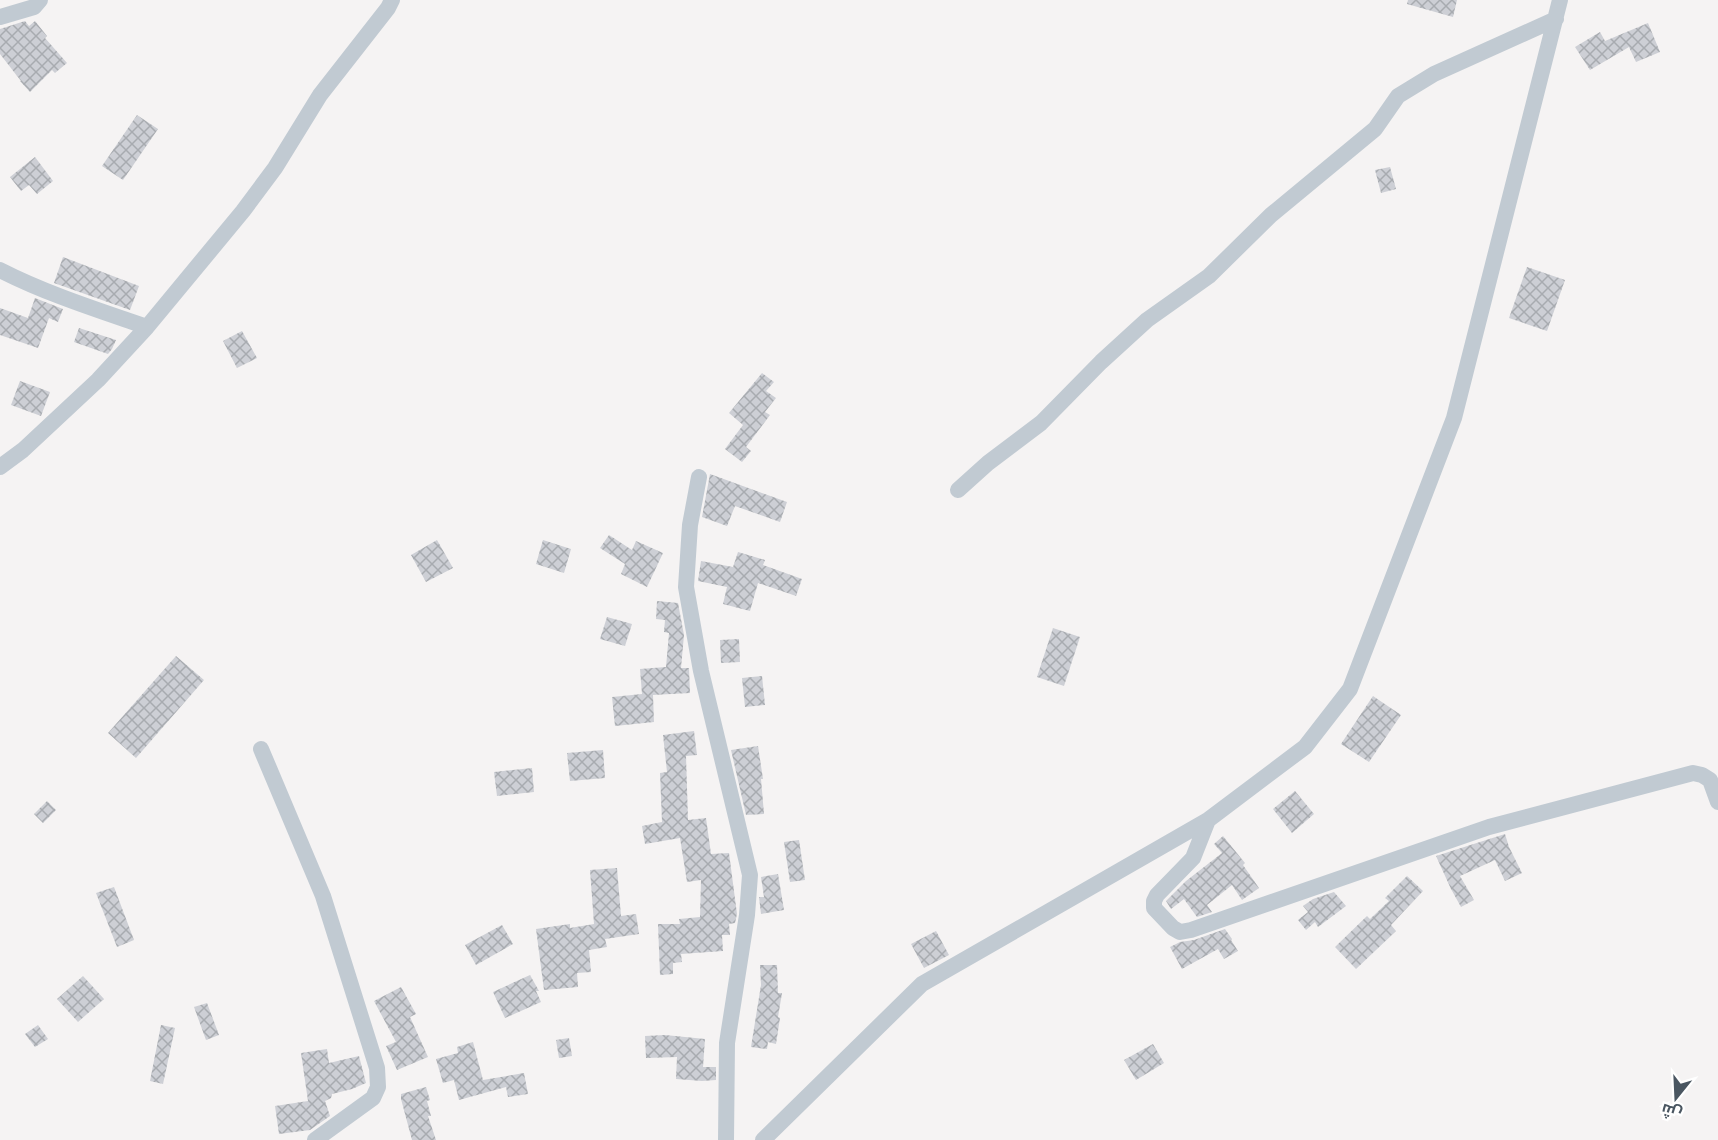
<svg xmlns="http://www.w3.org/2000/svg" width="1718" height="1140" font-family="'Work Sans',Cairo,sans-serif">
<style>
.building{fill:url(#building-cross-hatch)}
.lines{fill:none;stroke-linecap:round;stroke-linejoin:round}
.minor{stroke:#c1cad2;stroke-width:16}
</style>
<defs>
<pattern id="building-cross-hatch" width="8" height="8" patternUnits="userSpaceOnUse" patternTransform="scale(1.5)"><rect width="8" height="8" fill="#cdcfd5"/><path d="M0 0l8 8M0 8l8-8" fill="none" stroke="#a8abb0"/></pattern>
</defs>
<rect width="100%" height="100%" fill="#f5f3f3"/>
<path class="building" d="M 1408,0 L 1457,0 L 1453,17 L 1407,4 Z
M 25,21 L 29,26 L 35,21 L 47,36 L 45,38 L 67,63 L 55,73 L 52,70 L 30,92 L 20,81 L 21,81 L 0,54 L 0,29 Z
M 1648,23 L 1660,52 L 1636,62 L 1629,47 L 1590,70 L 1575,47 L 1600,32 L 1605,41 Z
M 137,115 L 158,129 L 123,180 L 102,166 Z
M 35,157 L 53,181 L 37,194 L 29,185 L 21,191 L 10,177 Z
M 1390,167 L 1396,189 L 1381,193 L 1375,170 Z
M 63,257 L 139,286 L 130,310 L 54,283 Z
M 1527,267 L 1565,280 L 1547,331 L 1509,318 Z
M 35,298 L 63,309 L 58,322 L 49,318 L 38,348 L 0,335 L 0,308 L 28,318 Z
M 79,328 L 116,340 L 112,349 L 108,354 L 74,342 Z
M 242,331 L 257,358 L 237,368 L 223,341 Z
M 762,373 L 774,382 L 766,391 L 776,398 L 765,412 L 770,415 L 746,447 L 751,451 L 742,462 L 725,449 L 743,425 L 729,413 Z
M 20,381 L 50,392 L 41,416 L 11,405 Z
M 710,474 L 787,502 L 780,522 L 735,506 L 727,526 L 702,517 Z
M 609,535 L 632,550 L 636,541 L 663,553 L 647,587 L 621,574 L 625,564 L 600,548 Z
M 437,540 L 453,568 L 426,582 L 411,555 Z
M 543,540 L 571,549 L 564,573 L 536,564 Z
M 738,552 L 765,560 L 763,565 L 802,579 L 796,596 L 758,583 L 750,611 L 723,604 L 727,587 L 698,581 L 701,561 L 733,567 Z
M 657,601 L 678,603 L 684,635 L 681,668 L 689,668 L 690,693 L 653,695 L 654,722 L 615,726 L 612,697 L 642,694 L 640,669 L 666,667 L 669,633 L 664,632 L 665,620 L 656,619 Z
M 607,617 L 632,624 L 625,646 L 600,639 Z
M 1053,628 L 1080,637 L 1064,686 L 1037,677 Z
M 739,639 L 740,662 L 721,663 L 720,640 Z
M 176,656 L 204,680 L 136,758 L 108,733 Z
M 762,676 L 765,705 L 745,707 L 742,678 Z
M 1373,696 L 1401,715 L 1369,762 L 1341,744 Z
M 694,731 L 697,755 L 686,756 L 688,820 L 706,818 L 711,854 L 729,853 L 737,914 L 735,923 L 729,924 L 730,935 L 722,935 L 723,951 L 681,954 L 682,962 L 673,963 L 673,974 L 660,975 L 658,924 L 680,924 L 679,919 L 700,917 L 701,880 L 687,882 L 680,838 L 645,844 L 642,826 L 662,822 L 660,773 L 667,772 L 663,735 Z
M 758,746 L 763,779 L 761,779 L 764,814 L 746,815 L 731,750 Z
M 603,750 L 605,778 L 570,781 L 567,753 Z
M 532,768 L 534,792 L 497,796 L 494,772 Z
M 1295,791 L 1314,814 L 1292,833 L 1273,809 Z
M 47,801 L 56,810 L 43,823 L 34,814 Z
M 1505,834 L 1509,847 L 1522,873 L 1505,881 L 1495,860 L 1460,876 L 1474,900 L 1461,907 L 1451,889 L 1436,856 Z
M 1223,836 L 1245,863 L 1243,865 L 1259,888 L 1242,900 L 1232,885 L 1207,905 L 1212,912 L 1197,917 L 1184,899 L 1171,909 L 1166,901 L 1186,881 L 1222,853 L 1214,844 Z
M 799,840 L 805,880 L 790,882 L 784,842 Z
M 617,868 L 621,916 L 636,914 L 639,934 L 605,939 L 607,947 L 589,950 L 591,972 L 577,973 L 578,987 L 544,990 L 536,929 L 570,924 L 570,928 L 594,924 L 590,870 Z
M 778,874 L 784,910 L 761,914 L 759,897 L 764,897 L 761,877 Z
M 1407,876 L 1423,891 L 1391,925 L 1396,931 L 1356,969 L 1335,947 L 1367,916 L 1370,919 L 1389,901 L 1385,898 Z
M 114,887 L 134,940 L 117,947 L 96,893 Z
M 1334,892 L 1346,906 L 1318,927 L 1315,922 L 1306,930 L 1298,920 L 1308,912 L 1303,906 L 1313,899 Z
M 502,925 L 513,944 L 476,965 L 465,945 Z
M 1225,929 L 1232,939 L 1231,940 L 1238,951 L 1224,959 L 1218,949 L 1182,969 L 1170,947 L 1180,942 L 1194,940 Z
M 936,931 L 949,955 L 924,968 L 911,944 Z
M 760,965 L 777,965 L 778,993 L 782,993 L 778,1017 L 780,1018 L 776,1044 L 768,1042 L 767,1049 L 751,1047 L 761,985 Z
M 530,975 L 539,991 L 536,991 L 541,1002 L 505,1018 L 493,992 Z
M 83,976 L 104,999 L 78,1022 L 57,999 Z
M 401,987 L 416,1014 L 410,1017 L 428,1057 L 397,1070 L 386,1046 L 396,1042 L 374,1001 Z
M 207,1003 L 219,1035 L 206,1040 L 194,1007 Z
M 38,1025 L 48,1039 L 35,1047 L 25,1034 Z
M 161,1025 L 175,1028 L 163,1084 L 150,1081 Z
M 665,1035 L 705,1039 L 703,1067 L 716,1067 L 716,1080 L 702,1081 L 676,1079 L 677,1057 L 646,1058 L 645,1036 Z
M 569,1038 L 572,1056 L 559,1058 L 556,1040 Z
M 473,1042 L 483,1080 L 524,1073 L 528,1094 L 508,1097 L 506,1087 L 459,1100 L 454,1080 L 443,1083 L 436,1059 L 458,1053 L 457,1047 Z
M 1153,1044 L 1164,1063 L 1136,1080 L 1124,1060 Z
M 327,1049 L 329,1063 L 359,1056 L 366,1083 L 352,1089 L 332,1094 L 331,1098 L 325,1101 L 330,1116 L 310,1130 L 279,1134 L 275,1106 L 308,1101 L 301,1053 Z
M 426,1087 L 430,1100 L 427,1101 L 431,1116 L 428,1116 L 436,1140 L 412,1140 L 401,1099 L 401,1094 Z"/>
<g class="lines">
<path class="minor" d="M 0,17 L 34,7 L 40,0
M 0,270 C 47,294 98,310 147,327
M 0,467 L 23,450 L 98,380 L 147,327 L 243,211 L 275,168 L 320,95 L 388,8 L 392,0
M 699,477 L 690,525 L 686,587 L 701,671 L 750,875 L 747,915 L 727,1043 L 726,1140
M 958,490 L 988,463 L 1041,423 L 1101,362 L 1147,320 L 1209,276 L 1271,215 L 1375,129 L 1398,96 L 1434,74 L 1556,19
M 261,749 L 323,896 L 377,1068 L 378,1087 L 373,1098 L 315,1140
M 1208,820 L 1193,858 L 1157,895 L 1154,901 L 1154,908 L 1173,928 L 1180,932 L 1191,930 L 1489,827 L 1693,773 L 1702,775 L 1710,780 L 1718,802
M 763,1140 L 922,984 L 1208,820 L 1305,747 L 1350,689 L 1454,418 L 1560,0"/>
</g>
<g transform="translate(1676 1098) rotate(198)" stroke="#ffffff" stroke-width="4.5" paint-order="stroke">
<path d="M0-4.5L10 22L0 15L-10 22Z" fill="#4a5661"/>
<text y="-9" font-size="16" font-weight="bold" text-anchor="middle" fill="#4a5661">ش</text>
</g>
</svg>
